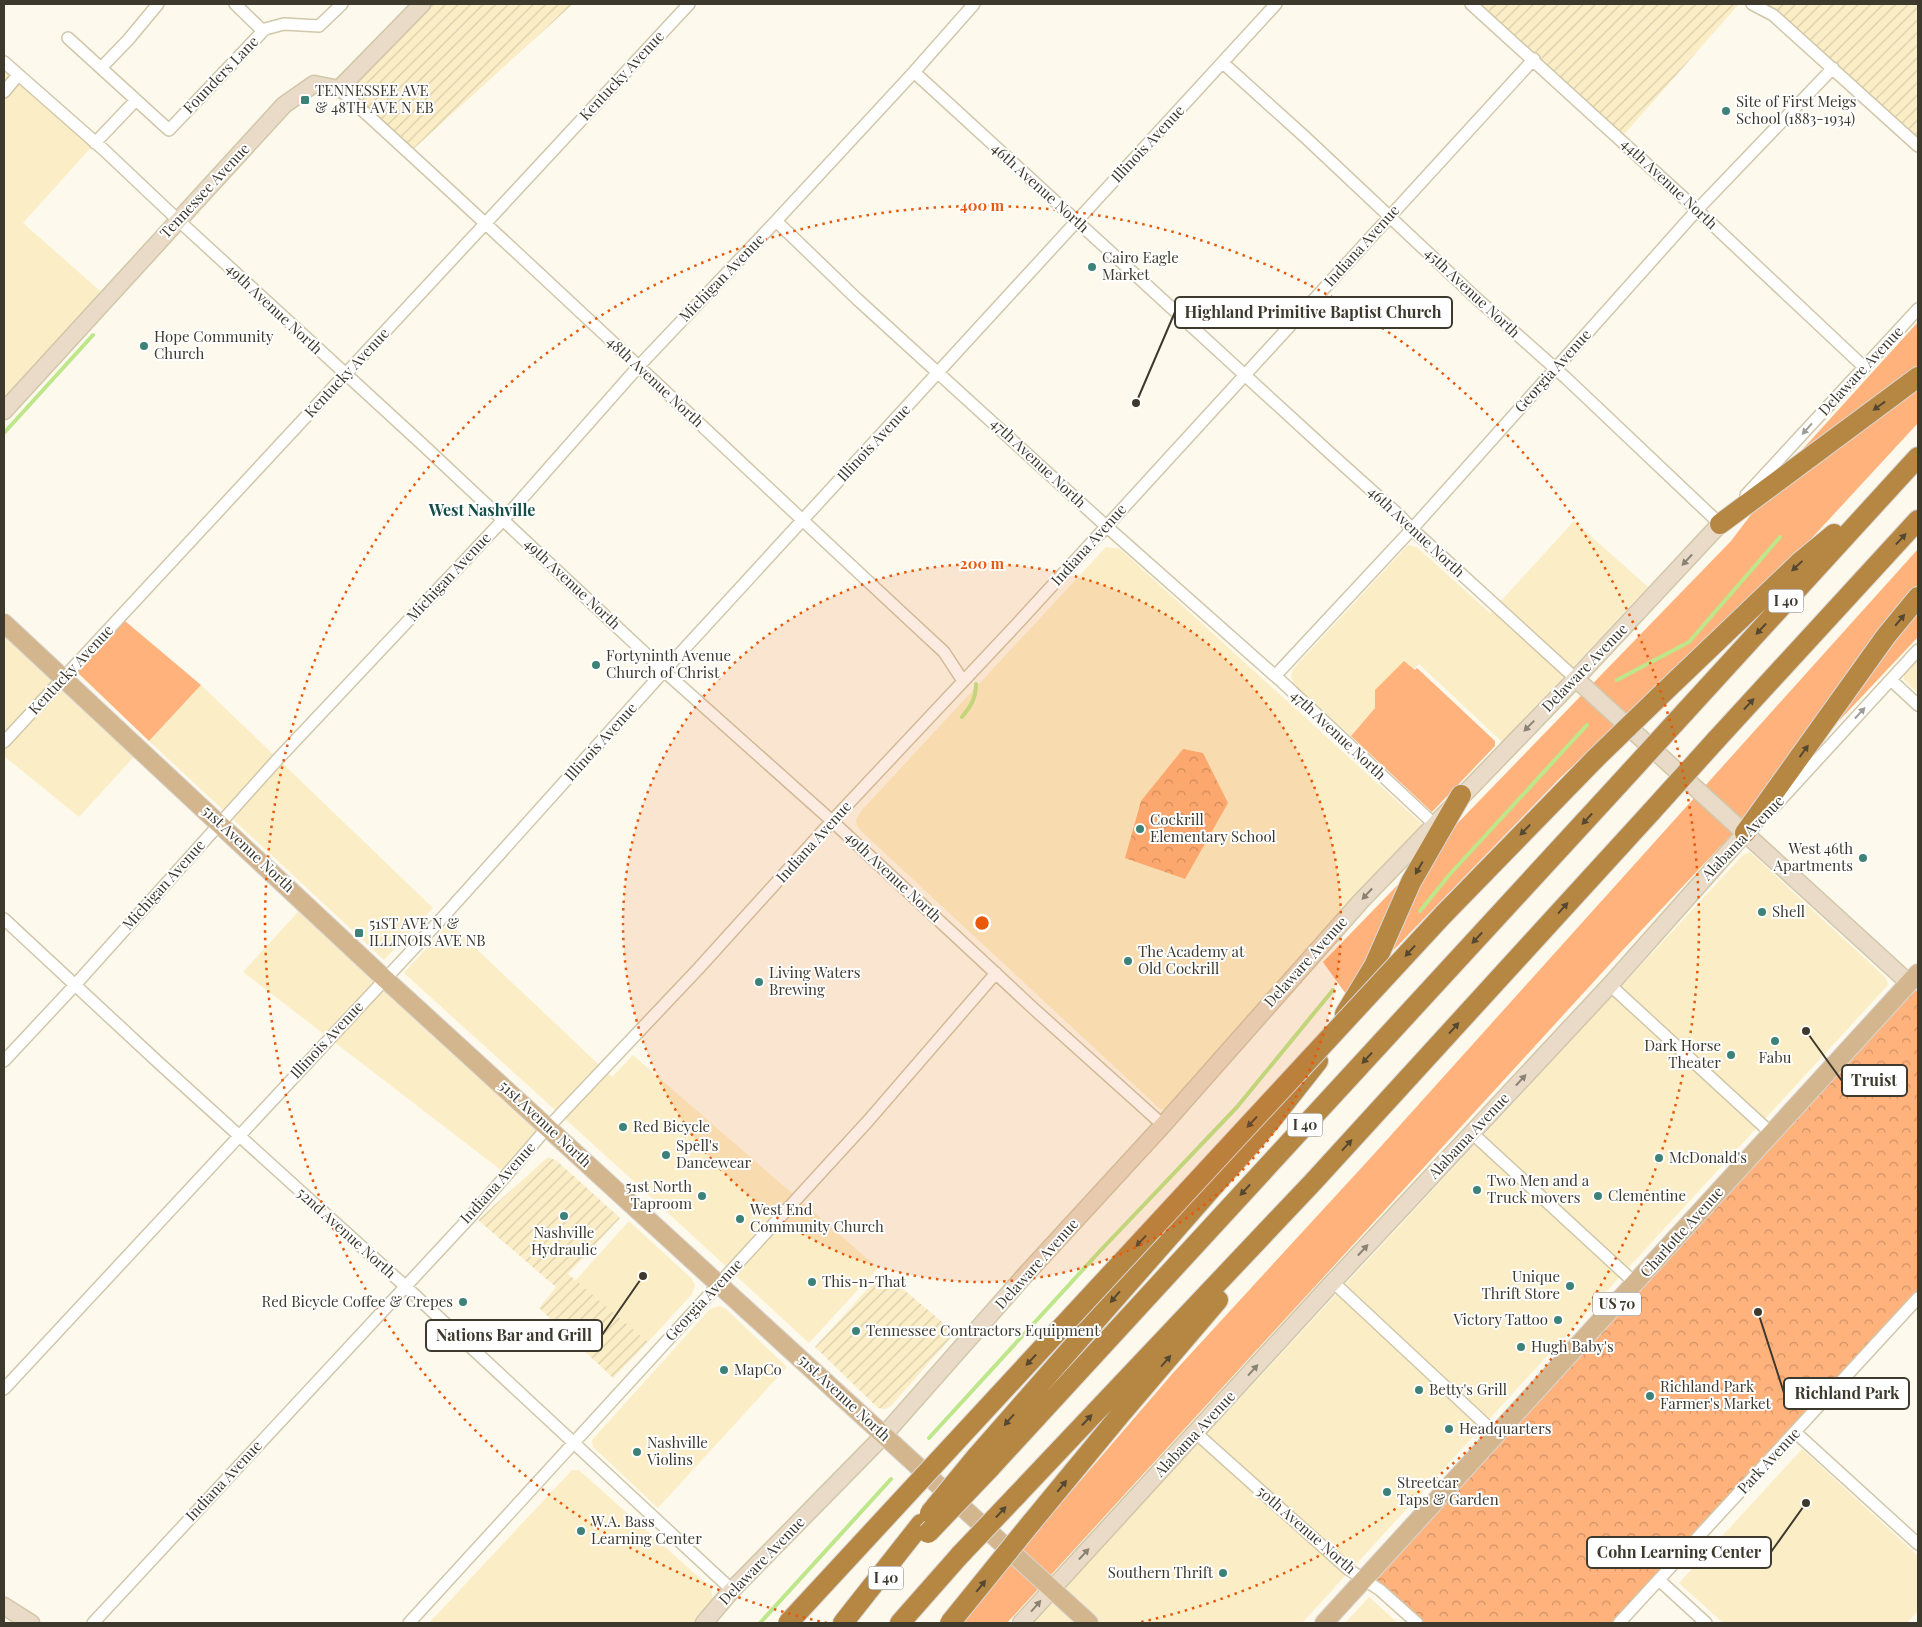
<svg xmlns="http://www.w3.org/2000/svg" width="1922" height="1627" font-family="'Playfair Display',serif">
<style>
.built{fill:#fbeec7}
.industrial{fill:url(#industrial-furrows)}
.green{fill:#ffb27c}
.park{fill:url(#park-crowns)}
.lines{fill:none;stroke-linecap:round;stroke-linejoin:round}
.stream{stroke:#bee68a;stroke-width:4}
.street-casing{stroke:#d1c7a9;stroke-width:14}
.secondary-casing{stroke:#d1c7a9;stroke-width:19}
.primary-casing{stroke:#d8d7d5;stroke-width:20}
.highway-casing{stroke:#d8d7d5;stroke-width:22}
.street{stroke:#fff;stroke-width:11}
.secondary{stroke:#e9dbc7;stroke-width:16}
.primary{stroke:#d3b68e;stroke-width:18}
.highway{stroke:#b68643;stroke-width:20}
.highway-bridge-casing{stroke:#d8d7d5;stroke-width:22;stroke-linecap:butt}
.highway-bridge{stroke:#b68643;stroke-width:20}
.oneway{fill:#554831}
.oneway2{fill:#9e9c96}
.oneway3{fill:#8a8272}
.ring{fill:none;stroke:#e8590c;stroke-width:2.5;stroke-dasharray:2.5 5}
.poi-dot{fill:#3d8278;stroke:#fff;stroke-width:2}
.labels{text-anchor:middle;stroke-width:4;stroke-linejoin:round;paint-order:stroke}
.shield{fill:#fff;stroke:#77746c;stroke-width:1}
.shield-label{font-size:14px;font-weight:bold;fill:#3d392d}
.street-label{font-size:15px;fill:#3d392d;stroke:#fff}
.poi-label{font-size:15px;fill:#3d392d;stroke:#fff;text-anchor:start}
.neighbourhood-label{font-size:16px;font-weight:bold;fill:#144e46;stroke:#fff}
.centre{fill:#e8590c;stroke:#fff;stroke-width:2.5}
.ring-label{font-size:15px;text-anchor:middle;font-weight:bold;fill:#e8590c;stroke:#fff;stroke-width:4;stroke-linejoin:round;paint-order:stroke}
.leader{fill:none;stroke:#3d392d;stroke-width:2}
.callout-dot{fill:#3d392d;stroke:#fff;stroke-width:2}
.callout{fill:#fff;stroke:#3d392d;stroke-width:2}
.callout-label{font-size:16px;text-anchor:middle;font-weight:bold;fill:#3d392d}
</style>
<defs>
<pattern id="industrial-furrows" width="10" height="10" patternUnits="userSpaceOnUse" patternTransform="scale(1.25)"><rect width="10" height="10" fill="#fbeec7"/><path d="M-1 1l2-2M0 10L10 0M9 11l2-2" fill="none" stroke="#d8cdab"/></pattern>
<pattern id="park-crowns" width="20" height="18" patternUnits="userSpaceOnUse" patternTransform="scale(1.25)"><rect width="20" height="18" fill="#ffb27c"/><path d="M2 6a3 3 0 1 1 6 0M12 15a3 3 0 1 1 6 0" fill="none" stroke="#d09266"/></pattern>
</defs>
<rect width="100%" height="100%" fill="#fdf9ed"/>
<path class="built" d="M 4,69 L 95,143 L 23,223 L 107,297 L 4,409 Z
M 1574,521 L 1648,587 L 1502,742 L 1419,664 L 1375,708 L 1351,736 L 1294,685 L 1291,676 L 1293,669 L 1408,545 L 1417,547 L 1490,613 Z
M 1106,547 L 1120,549 L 1421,823 L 1422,825 L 1169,1107 L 1161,1110 L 862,832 L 857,826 L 856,820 L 861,811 Z
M 4,625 L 141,749 L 79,817 L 4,756 Z
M 1918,657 L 1918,693 L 1904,680 L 1904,673 Z
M 201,685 L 433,908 L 384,960 L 149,741 Z
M 1750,852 L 1886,978 L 1888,985 L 1302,1623 L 1032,1623 L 1743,855 Z
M 306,903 L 548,1127 L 506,1174 L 243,972 Z
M 449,923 L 612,1077 L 633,1055 L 878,1268 L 809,1343 L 628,1176 L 404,973 Z
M 629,1221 L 691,1278 L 695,1285 L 692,1294 L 648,1342 L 575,1281 Z
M 720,1306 L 726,1309 L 787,1367 L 658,1508 L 593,1447 L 592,1440 L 710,1309 Z
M 1802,1449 L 1918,1556 L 1918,1611 L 1907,1623 L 1723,1623 L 1679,1583 Z
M 572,1470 L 579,1470 L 711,1588 L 713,1601 L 694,1623 L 429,1623 Z
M 1369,1597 L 1398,1623 L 1345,1623 Z"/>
<path class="industrial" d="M 416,4 L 573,4 L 409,153 L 339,89 Z
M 1472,4 L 1739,4 L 1620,139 Z
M 1749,4 L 1918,4 L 1918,146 L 1833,68 Z
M 548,1157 L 557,1161 L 620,1218 L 568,1274 L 648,1342 L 613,1378 L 539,1308 L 556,1287 L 478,1220 Z
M 883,1272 L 955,1333 L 891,1406 L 885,1409 L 878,1408 L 815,1347 Z"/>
<path class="green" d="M 1918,322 L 1918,423 L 1786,566 L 1562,776 L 1348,997 L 1323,962 L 1731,541 L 1791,462 Z
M 1918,549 L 1918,637 L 1620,953 L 1007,1623 L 958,1623 L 1173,1373 L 1375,1153 Z
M 125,621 L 201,685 L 149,741 L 77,672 Z
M 1404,661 L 1415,670 L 1417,668 L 1495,741 L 1495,746 L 1432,812 L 1351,736 L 1375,708 L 1375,690 Z"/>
<path class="park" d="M 1183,749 L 1203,753 L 1228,803 L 1185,879 L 1125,858 L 1141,801 Z
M 1909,983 L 1918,992 L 1918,1298 L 1619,1623 L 1417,1623 L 1364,1579 Z"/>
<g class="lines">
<path class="stream" d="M 4,433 L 93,335
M 1617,680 L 1689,642 L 1780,537
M 962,717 C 971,706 976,698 976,684
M 1420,911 L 1450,874 L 1587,725
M 929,1438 L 1100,1251 L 1237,1107 L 1333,990
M 760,1623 L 891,1479"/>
<defs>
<path id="street" d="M 235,4 L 263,31
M 1471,4 L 1697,210 L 1864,367
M 1752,4 L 1773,15 L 1918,146
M 68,38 L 169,130 L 265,29 L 284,24 L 319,26 L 342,4
M 4,62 L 104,150 L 178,220 L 422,444 L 664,671 L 832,821 L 1034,1009 L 1163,1125
M 1223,63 L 1305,137 L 1475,297 L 1566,378 L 1720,524 L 1724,520
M 101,68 L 128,40 L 158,4
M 914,72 L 1331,454 L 1400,516 L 1412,529 L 1576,679
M 339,89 C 543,274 742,465 944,652 L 963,681
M 4,92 L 18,75
M 95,143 L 136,100
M 776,221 L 857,299 L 1106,526 L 1281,681 L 1434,824
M 1746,495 L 1918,309
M 1275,676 L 1412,529 L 1697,210 L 1833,68
M 1891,680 L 1918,705
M 4,742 L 689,4
M 1774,807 L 1918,650
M 4,919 L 159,1063 L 405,1286 L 732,1590
M 1610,985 L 1771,1133
M 4,1061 L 75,985 L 277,760 L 503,520 L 638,367 L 776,221 L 914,72 L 974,4
M 1472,1133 L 1635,1283
M 1333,1282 L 1497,1435
M 4,1389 L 443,917 L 664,671 L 1276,4
M 1795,1432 L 1918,1544
M 1196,1433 L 1348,1569 L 1380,1590 L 1417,1623
M 1659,1580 L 1706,1623
M 93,1623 L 472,1215 L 540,1136 L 699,968 L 832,821 L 1018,623 L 1534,59
M 409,1623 L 868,1121 L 996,973
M 1619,1623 L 1918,1298"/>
<path id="secondary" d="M 4,411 L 284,105 L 314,84 L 339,89 L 422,4
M 1576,679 L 1909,983
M 4,1606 L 31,1623
M 704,1623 L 732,1590 L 884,1435 L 1027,1273 L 1163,1125 L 1361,901 L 1581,673 L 1720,524
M 1021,1623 L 1333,1282 L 1610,985 L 1745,833"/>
<path id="primary" d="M 4,623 L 384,978 L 1089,1623
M 1324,1623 L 1918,973"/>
<path id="highway" d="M 1720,524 L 1918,377
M 1663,693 L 1800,562 L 1834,534
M 1684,713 L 1918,457
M 1716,740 L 1918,520
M 1745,833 L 1886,636 L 1918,597
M 1443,915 L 1596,758
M 1345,1014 L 1374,966 L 1411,882 L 1461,795
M 976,1457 L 1270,1122 L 1318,1061
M 990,1468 L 1620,783
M 1018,1494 L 1314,1181 L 1652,811
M 1031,1523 L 1120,1415 L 1218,1300
M 843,1623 L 921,1524
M 900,1623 L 960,1555"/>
</defs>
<use href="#street" class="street-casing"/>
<use href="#secondary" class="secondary-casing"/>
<use href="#primary" class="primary-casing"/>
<use href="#highway" class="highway-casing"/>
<use href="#street" class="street"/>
<use href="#secondary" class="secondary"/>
<use href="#primary" class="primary"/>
<use href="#highway" class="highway"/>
<defs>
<path id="highway-bridge" d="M 1596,758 L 1663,693
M 1620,783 L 1684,713
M 1652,811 L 1716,740
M 930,1513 L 976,1457
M 928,1533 L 990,1468
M 960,1555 L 1018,1494
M 788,1623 L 1443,915
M 950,1623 L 1031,1523"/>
</defs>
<use href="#highway-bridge" class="highway-bridge-casing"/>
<use href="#highway-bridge" class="highway-bridge"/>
</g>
<defs><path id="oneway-solid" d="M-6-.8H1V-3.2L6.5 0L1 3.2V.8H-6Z" transform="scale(1.25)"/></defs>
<g class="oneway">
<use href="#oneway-solid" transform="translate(1879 406) rotate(144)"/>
<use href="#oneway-solid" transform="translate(1901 539) rotate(-47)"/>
<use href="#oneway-solid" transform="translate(1797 566) rotate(137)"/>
<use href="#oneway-solid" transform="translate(1900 620) rotate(-50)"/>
<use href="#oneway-solid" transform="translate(1761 629) rotate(133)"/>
<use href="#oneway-solid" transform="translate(1749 704) rotate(-47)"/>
<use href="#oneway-solid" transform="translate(1804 751) rotate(-54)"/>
<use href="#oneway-solid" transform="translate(1587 819) rotate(133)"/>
<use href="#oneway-solid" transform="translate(1525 830) rotate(134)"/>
<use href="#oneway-solid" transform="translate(1419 868) rotate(120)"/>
<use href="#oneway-solid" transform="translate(1563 908) rotate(-48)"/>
<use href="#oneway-solid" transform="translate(1477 938) rotate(133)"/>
<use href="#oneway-solid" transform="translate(1410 951) rotate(133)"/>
<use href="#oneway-solid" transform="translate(1454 1028) rotate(-48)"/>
<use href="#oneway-solid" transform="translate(1367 1058) rotate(133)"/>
<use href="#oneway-solid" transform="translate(1252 1122) rotate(133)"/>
<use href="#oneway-solid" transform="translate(1347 1145) rotate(-48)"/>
<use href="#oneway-solid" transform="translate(1245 1190) rotate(133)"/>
<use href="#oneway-solid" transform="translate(1141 1241) rotate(133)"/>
<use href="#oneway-solid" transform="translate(1115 1297) rotate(131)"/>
<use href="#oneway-solid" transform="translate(1031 1360) rotate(133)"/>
<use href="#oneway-solid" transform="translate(1166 1361) rotate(-49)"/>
<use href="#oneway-solid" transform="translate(1009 1420) rotate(131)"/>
<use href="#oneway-solid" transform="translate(1087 1420) rotate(-47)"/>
<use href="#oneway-solid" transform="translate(1062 1486) rotate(-51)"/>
<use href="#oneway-solid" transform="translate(1001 1512) rotate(-47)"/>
<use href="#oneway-solid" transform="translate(981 1586) rotate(-51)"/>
</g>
<g class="oneway2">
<use href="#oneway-solid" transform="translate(1807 429) rotate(132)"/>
<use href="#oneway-solid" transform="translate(1860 713) rotate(-47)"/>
</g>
<g class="oneway3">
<use href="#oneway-solid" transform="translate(1687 560) rotate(133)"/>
<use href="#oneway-solid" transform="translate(1529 726) rotate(134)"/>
<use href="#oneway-solid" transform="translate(1367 894) rotate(133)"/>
<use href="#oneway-solid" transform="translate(1521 1080) rotate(-47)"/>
<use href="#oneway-solid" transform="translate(1363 1250) rotate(-47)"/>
<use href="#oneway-solid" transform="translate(1253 1370) rotate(-48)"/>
<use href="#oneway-solid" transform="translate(1084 1554) rotate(-47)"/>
<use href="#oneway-solid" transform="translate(1036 1606) rotate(-49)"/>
</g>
<circle cx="982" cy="923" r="359" fill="#e8590c" fill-opacity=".12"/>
<g class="ring">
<circle cx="982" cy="923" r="359"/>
<path d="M827 1623A717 717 0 1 1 1137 1623"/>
</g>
<g class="poi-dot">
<rect x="300" y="95" width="10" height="10" rx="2.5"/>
<circle cx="1726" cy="111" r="5"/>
<circle cx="1092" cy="267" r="5"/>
<circle cx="144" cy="346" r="5"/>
<circle cx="596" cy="665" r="5"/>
<circle cx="1140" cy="829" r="5"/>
<circle cx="1863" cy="858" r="5"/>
<circle cx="1762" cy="912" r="5"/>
<rect x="354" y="928" width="10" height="10" rx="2.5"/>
<circle cx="1128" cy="961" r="5"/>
<circle cx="759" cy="982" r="5"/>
<circle cx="1775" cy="1041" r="5"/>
<circle cx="1731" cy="1055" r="5"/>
<circle cx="623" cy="1127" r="5"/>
<circle cx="666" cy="1155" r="5"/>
<circle cx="1659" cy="1158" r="5"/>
<circle cx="1477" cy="1190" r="5"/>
<circle cx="702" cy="1196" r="5"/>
<circle cx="1598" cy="1196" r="5"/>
<circle cx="564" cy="1216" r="5"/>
<circle cx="740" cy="1219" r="5"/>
<circle cx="812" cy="1282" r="5"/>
<circle cx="1570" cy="1286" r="5"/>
<circle cx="463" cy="1302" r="5"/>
<circle cx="1558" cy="1320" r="5"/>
<circle cx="856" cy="1331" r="5"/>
<circle cx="1521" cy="1347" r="5"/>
<circle cx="724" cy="1370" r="5"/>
<circle cx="1419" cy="1390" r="5"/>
<circle cx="1650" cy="1396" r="5"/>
<circle cx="1449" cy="1429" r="5"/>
<circle cx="637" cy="1452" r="5"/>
<circle cx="1387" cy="1492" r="5"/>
<circle cx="581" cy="1531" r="5"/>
<circle cx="1223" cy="1573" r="5"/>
</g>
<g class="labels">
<g class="shield">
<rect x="1768.5" y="589.5" width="35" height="23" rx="4"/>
<rect x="1287.5" y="1113.5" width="35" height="23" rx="4"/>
<rect x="1593" y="1292.5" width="48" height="23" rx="4"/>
<rect x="868.5" y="1566.5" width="35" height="23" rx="4"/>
</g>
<g class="shield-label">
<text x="1786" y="606">I 40</text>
<text x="1305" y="1130">I 40</text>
<text x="1617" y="1309">US 70</text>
<text x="886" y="1583">I 40</text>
</g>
<g class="street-label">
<text transform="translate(221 75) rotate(-46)" y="5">Founders Lane</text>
<text transform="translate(622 76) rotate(-47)" y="5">Kentucky Avenue</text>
<text transform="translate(1148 144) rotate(-47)" y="5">Illinois Avenue</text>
<text transform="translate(1669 184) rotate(43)" y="5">44th Avenue North</text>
<text transform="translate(1040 188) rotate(42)" y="5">46th Avenue North</text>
<text transform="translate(205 191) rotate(-47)" y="5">Tennessee Avenue</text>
<text transform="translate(1362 246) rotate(-48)" y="5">Indiana Avenue</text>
<text transform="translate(722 278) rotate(-46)" y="5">Michigan Avenue</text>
<text transform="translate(1472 293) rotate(43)" y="5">45th Avenue North</text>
<text transform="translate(274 309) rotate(43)" y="5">49th Avenue North</text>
<text transform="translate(1553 371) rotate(-48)" y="5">Georgia Avenue</text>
<text transform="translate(1861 371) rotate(-47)" y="5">Delaware Avenue</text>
<text transform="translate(347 373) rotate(-47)" y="5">Kentucky Avenue</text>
<text transform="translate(655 382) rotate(43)" y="5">48th Avenue North</text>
<text transform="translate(874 443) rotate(-47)" y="5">Illinois Avenue</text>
<text transform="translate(1038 463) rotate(43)" y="5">47th Avenue North</text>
<text transform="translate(1416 532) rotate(43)" y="5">46th Avenue North</text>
<text transform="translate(1089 545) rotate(-48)" y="5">Indiana Avenue</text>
<text transform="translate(449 577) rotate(-47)" y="5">Michigan Avenue</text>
<text transform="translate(572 584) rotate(43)" y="5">49th Avenue North</text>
<text transform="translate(1585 668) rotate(-46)" y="5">Delaware Avenue</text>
<text transform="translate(71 670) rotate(-47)" y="5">Kentucky Avenue</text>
<text transform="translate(1338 735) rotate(43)" y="5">47th Avenue North</text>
<text transform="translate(601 742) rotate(-48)" y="5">Illinois Avenue</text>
<text transform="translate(1743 838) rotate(-46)" y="5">Alabama Avenue</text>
<text transform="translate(814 842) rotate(-48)" y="5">Indiana Avenue</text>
<text transform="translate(248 849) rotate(43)" y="5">51st Avenue North</text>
<text transform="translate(893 877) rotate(43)" y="5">49th Avenue North</text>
<text transform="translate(164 885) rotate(-48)" y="5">Michigan Avenue</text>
<text transform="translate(1306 962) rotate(-48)" y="5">Delaware Avenue</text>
<text transform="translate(327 1040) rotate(-47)" y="5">Illinois Avenue</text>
<text transform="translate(545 1124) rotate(43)" y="5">51st Avenue North</text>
<text transform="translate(1469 1136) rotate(-47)" y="5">Alabama Avenue</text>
<text transform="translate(498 1183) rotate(-48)" y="5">Indiana Avenue</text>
<text transform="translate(1682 1232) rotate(-48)" y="5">Charlotte Avenue</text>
<text transform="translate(346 1233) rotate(42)" y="5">52nd Avenue North</text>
<text transform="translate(1037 1264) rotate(-48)" y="5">Delaware Avenue</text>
<text transform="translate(704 1300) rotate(-47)" y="5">Georgia Avenue</text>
<text transform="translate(844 1398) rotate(43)" y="5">51st Avenue North</text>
<text transform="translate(1195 1434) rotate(-47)" y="5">Alabama Avenue</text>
<text transform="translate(1769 1461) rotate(-47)" y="5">Park Avenue</text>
<text transform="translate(224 1481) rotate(-47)" y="5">Indiana Avenue</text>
<text transform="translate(1306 1530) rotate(41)" y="5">50th Avenue North</text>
<text transform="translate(762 1561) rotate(-46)" y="5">Delaware Avenue</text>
</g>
<g class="poi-label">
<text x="315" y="96">TENNESSEE AVE<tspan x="315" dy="17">&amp; 48TH AVE N EB</tspan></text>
<text x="1736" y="107">Site of First Meigs<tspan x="1736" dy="17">School (1883-1934)</tspan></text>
<text x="1102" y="263">Cairo Eagle<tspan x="1102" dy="17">Market</tspan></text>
<text x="154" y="342">Hope Community<tspan x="154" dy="17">Church</tspan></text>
<text x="606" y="661">Fortyninth Avenue<tspan x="606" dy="17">Church of Christ</tspan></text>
<text x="1150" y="825">Cockrill<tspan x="1150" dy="17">Elementary School</tspan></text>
<text x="1853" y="854" text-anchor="end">West 46th<tspan x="1853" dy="17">Apartments</tspan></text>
<text x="1772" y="917">Shell</text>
<text x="369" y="929">51ST AVE N &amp;<tspan x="369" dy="17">ILLINOIS AVE NB</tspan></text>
<text x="1138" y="957">The Academy at<tspan x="1138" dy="17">Old Cockrill</tspan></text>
<text x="769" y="978">Living Waters<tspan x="769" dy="17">Brewing</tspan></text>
<text x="1721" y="1051" text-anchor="end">Dark Horse<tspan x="1721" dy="17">Theater</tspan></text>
<text x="1775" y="1063" text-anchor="middle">Fabu</text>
<text x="633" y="1132">Red Bicycle</text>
<text x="676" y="1151">Spell's<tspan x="676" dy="17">Dancewear</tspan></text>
<text x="1669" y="1163">McDonald's</text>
<text x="1487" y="1186">Two Men and a<tspan x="1487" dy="17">Truck movers</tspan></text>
<text x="692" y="1192" text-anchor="end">51st North<tspan x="692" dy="17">Taproom</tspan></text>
<text x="1608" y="1201">Clementine</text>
<text x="750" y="1215">West End<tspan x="750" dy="17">Community Church</tspan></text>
<text x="564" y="1238" text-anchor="middle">Nashville<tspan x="564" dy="17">Hydraulic</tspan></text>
<text x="1560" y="1282" text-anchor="end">Unique<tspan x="1560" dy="17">Thrift Store</tspan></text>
<text x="822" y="1287">This-n-That</text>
<text x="453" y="1307" text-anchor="end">Red Bicycle Coffee &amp; Crepes</text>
<text x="1548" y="1325" text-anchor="end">Victory Tattoo</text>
<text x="866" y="1336">Tennessee Contractors Equipment</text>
<text x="1531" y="1352">Hugh Baby's</text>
<text x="734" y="1375">MapCo</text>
<text x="1660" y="1392">Richland Park<tspan x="1660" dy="17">Farmer's Market</tspan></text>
<text x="1429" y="1395">Betty's Grill</text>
<text x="1459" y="1434">Headquarters</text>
<text x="647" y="1448">Nashville<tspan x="647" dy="17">Violins</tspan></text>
<text x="1397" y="1488">Streetcar<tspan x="1397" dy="17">Taps &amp; Garden</tspan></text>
<text x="591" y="1527">W.A. Bass<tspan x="591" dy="17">Learning Center</tspan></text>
<text x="1213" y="1578" text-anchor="end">Southern Thrift</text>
</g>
<g class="neighbourhood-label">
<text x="482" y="516">West Nashville</text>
</g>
</g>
<circle cx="982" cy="923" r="8" class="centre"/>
<g class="ring-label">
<text x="982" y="211">400 m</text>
<text x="982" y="569">200 m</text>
</g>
<path class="leader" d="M1136 403L1175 312M1806 1031L1842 1081M643 1276L602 1335M1758 1312L1784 1393M1806 1503L1771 1552"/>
<g class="callout-dot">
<circle cx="1136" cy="403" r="5"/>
<circle cx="1806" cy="1031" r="5"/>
<circle cx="643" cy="1276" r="5"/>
<circle cx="1758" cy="1312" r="5"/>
<circle cx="1806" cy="1503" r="5"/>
</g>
<g class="callout">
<rect x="1175" y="297" width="277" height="31" rx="5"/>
<rect x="1842" y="1065" width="65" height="31" rx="5"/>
<rect x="426" y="1320" width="176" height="31" rx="5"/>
<rect x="1784" y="1378" width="125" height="31" rx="5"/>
<rect x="1587" y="1537" width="184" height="31" rx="5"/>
</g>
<g class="callout-label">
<text x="1313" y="318">Highland Primitive Baptist Church</text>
<text x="1874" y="1086">Truist</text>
<text x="514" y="1341">Nations Bar and Grill</text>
<text x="1847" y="1399">Richland Park</text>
<text x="1679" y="1558">Cohn Learning Center</text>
</g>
<rect width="1922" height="1627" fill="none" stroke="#3d392d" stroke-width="10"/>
</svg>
